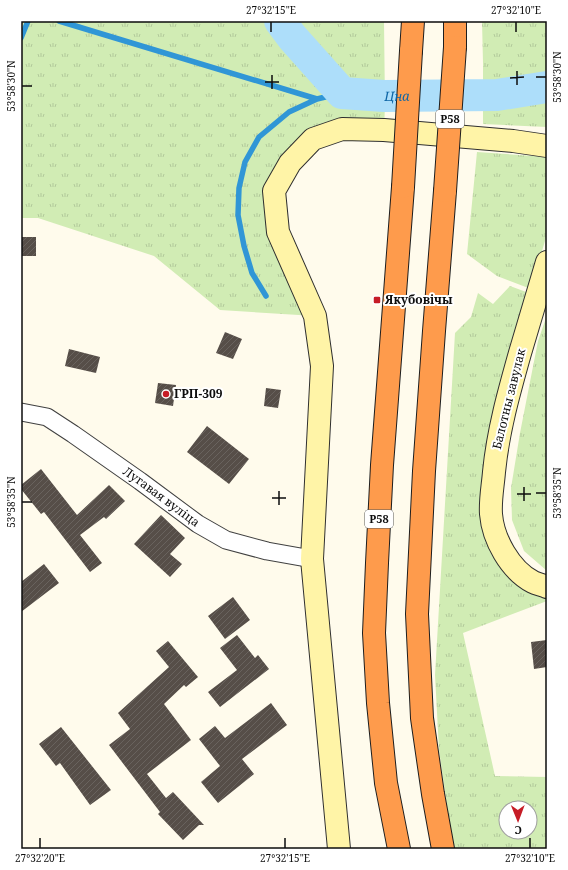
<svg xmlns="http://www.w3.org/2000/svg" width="568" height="870" font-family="'Noto Serif',serif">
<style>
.grass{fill:url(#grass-tufts);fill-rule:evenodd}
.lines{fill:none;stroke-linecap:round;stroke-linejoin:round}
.stream{stroke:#3096d6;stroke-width:5.5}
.river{stroke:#addefa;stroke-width:32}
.building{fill:url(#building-hatch)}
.street-casing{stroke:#404040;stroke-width:19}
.secondary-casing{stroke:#2f2f2f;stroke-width:24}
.highway-casing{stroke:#1e1e1e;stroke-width:24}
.street{stroke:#fff;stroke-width:17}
.secondary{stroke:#fff4a7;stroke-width:22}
.highway{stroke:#fe9b4c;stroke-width:22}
.highway-bridge-casing{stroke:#1e1e1e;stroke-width:24;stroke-linecap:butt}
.highway-bridge{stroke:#fe9b4c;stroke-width:22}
.ticks{fill:none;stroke:#0d0d0d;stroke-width:1.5}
.poi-dot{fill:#c61c26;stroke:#fff;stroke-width:1.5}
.labels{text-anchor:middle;stroke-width:4;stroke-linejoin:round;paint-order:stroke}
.shield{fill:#fff;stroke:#565656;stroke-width:1}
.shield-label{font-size:11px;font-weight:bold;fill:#0d0d0d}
.poi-label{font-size:12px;font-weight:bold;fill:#0d0d0d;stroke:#fff;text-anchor:start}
.street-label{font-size:12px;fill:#0d0d0d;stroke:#fff}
.water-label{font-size:13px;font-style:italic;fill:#0e66a6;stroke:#fff}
.neatline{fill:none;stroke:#0d0d0d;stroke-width:1.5}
.ticks-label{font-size:10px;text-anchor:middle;fill:#0d0d0d}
</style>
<defs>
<pattern id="grass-tufts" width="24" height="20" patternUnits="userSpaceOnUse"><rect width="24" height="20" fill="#d1ecb4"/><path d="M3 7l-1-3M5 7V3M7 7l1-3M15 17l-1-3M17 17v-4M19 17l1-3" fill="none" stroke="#b2c99a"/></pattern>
<pattern id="building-hatch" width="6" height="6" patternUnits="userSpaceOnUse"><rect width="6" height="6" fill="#564e48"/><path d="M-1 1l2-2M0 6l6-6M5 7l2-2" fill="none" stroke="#69635e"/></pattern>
</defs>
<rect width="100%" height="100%" fill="#fffbec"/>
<path class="grass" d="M 21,21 L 384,21 L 385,105 L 384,130 L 313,139 L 274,191 L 315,316 L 220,310 L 154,256 L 38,218 L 21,218 Z
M 482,21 L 547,21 L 547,127 L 483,124 L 483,63 Z
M 477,152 L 547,157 L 547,234 L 531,289 L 497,276 L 467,254 Z
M 510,286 L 537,296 L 496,452 L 496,538 L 547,587 L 547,601 L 463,633 L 495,776 L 547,777 L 547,849 L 455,849 L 451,834 L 439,750 L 435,675 L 455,333 L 471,317 L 478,293 L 493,304 ZM 506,808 L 530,808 L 530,832 L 506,832 Z
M 547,315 L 547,570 L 546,570 L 524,551 L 512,520 L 511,488 L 520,433 L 538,341 Z"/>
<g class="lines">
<path class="stream" d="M 59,21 L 317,99 L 342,93
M 292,37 L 294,21
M 21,38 L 28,21
M 266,296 L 252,273 L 244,246 L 238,215 L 239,188 L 245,162 L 259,137 L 289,112 L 317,99"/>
<path class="river" id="s1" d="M 280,21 L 292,37 L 342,93 L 384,96 L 497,95 L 547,87"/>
</g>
<path class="building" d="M 21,237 L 36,237 L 36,256 L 21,256 Z
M 225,332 L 242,339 L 233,359 L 216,353 Z
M 69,349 L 100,357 L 96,373 L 65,366 Z
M 158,383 L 176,385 L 173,406 L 155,403 Z
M 266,388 L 281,390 L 278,408 L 264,406 Z
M 207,426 L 249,459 L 229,484 L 187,452 Z
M 41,469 L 77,515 L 109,485 L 125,501 L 106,519 L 104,517 L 80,535 L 102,563 L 90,572 L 44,512 L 41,514 L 21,489 L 21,485 Z
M 161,515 L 185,538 L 170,554 L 182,564 L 170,577 L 134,544 Z
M 44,564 L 59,583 L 21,612 L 21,582 Z
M 233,597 L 250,620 L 225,639 L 208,616 Z
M 237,635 L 255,658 L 258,655 L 269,669 L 220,707 L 208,692 L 237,670 L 220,648 Z
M 547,640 L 547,667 L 534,669 L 531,642 Z
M 168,641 L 198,677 L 186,687 L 184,685 L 164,704 L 191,740 L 147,774 L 166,798 L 173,792 L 204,825 L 199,825 L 183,840 L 158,814 L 160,812 L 109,745 L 130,729 L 118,713 L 169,667 L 156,651 Z
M 271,703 L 287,725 L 242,759 L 254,774 L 218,803 L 201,782 L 220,766 L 199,739 L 215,726 L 225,738 Z
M 61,727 L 111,790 L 90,805 L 60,763 L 56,766 L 39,744 Z"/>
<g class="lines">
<defs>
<g id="street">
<path id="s2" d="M 21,412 L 47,417 L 73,434 L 140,481 L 198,524 L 226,540 L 267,551 L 312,559"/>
</g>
<path id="secondary" d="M 547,262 C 538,292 529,322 520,353 C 509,392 498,431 494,472 C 493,485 490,500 491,514 C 493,539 510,570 533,582 C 537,584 542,585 547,587
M 339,849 L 312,559 L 322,366 L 315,316 L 278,232 L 274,191 L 290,163 L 313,139 L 342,129 L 384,130 L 513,141 L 547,146"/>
<path id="highway" d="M 455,47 L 455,21
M 411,51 L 413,21
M 399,849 L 386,783 L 378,703 L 374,633 L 377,563 L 382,465 L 403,187
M 443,849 L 433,794 L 422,718 L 417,614 L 424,471 L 434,331 L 445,191"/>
</defs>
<use href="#street" class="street-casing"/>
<use href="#secondary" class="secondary-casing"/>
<use href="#highway" class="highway-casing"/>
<use href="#street" class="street"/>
<use href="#secondary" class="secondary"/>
<use href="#highway" class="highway"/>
<defs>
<path id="highway-bridge" d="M 403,187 L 411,51
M 445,191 L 455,47"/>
</defs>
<use href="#highway-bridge" class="highway-bridge-casing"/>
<use href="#highway-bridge" class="highway-bridge"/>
</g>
<path class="ticks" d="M 271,22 L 271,32M 516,22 L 516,32M 517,71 L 517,85M 272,75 L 272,89M 536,77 L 546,77M 510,78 L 524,77M 265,82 L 279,82M 22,86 L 32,86M 524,487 L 524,501M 279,491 L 279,505M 536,493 L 546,493M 517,494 L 531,494M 272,498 L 286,498M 22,502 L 32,502M 40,838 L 40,848M 285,838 L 285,848M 530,838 L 530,848"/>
<g class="poi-dot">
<rect x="373" y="296" width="8" height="8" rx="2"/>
<circle cx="166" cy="394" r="4"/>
</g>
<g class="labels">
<g class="shield">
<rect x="436" y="110" width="28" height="18" rx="3"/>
<rect x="365" y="510" width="28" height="18" rx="3"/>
</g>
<g class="shield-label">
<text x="450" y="123">Р58</text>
<text x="379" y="523">Р58</text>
</g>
<g class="poi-label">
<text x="385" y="304">Якубовічы</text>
<text x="174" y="398">ГРП-309</text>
</g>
<g class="street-label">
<text transform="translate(509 399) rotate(-76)" y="4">Балотны завулак</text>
<text dy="4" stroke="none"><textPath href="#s2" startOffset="166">Лугавая вуліца</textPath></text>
</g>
<g class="water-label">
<text dy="5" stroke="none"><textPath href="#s1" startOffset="150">Цна</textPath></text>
</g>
</g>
<rect width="568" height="870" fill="none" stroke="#ffffff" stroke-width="44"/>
<g transform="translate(518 820) rotate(179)"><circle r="19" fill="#ffffff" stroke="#9e9e9e"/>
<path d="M0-3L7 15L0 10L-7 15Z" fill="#c61c26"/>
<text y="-6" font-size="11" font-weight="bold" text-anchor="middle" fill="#0d0d0d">С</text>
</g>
<rect x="22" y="22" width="524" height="826" class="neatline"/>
<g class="ticks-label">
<text x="271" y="14">27°32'15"E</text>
<text x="516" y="14">27°32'10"E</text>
<text transform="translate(557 77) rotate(-90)" y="4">53°58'30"N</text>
<text transform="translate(11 86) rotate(-90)" y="4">53°58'30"N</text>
<text transform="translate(557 493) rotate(-90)" y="4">53°58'35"N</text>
<text transform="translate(11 502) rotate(-90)" y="4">53°58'35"N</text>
<text x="40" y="862">27°32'20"E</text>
<text x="285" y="862">27°32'15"E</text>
<text x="530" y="862">27°32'10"E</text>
</g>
</svg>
